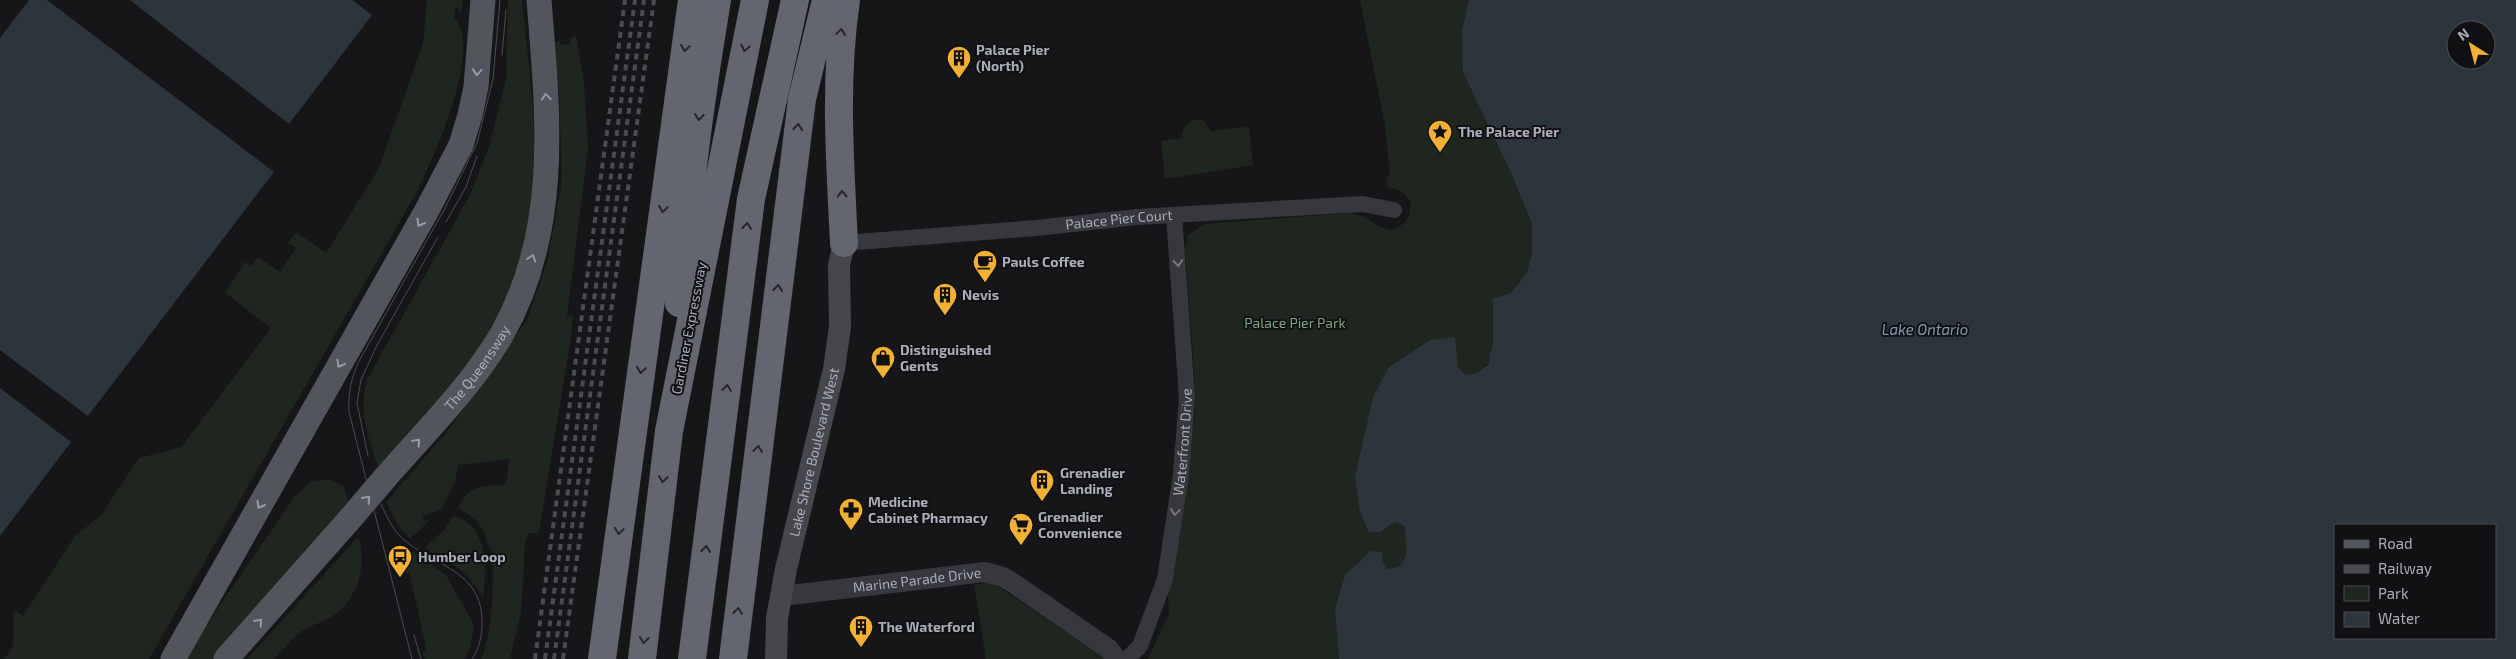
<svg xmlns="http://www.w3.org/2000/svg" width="2516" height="659" font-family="'Exo 2',sans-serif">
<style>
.green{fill:#1e261f}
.water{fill:#2c353c;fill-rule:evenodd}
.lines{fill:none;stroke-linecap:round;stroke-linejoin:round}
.minor{stroke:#37383d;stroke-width:16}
.tertiary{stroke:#37383d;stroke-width:20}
.secondary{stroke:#45474d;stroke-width:22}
.primary{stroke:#53555c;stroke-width:25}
.motorway{stroke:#63666e;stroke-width:28}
.tram{stroke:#4a4c52;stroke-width:1}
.rail{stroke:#4a4c52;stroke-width:4;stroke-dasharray:6 5;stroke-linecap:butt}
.primary-bridge{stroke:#53555c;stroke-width:25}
.oneway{stroke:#26262a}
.oneway2{stroke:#979ba6}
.oneway3{stroke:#757881}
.labels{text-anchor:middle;stroke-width:4;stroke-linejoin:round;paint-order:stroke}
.poi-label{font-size:14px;font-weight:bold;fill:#a8adb8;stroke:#111113;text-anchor:start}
.street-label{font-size:14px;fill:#a8adb8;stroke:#111113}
.park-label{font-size:14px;fill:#7fa381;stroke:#111113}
.water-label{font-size:15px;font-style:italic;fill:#7f9bb3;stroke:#111113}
</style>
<rect width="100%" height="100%" fill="#161618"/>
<path class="green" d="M 427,0 L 462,0 L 462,11 L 460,12 L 456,6 L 454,18 C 483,47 435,155 419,188 L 149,659 L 4,659 L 13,647 L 14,609 L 23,616 L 75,536 L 101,515 L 139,458 L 181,447 L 271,328 L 228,295 L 226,291 L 245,262 L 251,266 L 258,257 L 280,272 L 296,248 L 287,244 L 296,232 L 326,253 L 379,168 L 423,43 Z
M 508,0 L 522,0 C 535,124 555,238 480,349 C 451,392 414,429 378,467 C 368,437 357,409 368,378 L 470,195 L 489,147 L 506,79 Z
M 1360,0 L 1469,0 L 1462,30 L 1511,173 L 1532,224 L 1532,254 L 1526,274 L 1511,293 L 1493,298 L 1493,341 L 1488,364 L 1476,373 L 1464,375 L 1458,367 L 1454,338 L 1430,340 L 1389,367 L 1381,532 L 1391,523 L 1398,522 L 1405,527 L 1406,556 L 1400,566 L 1388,569 L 1383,562 L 1335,609 L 1339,659 L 1148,659 L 1169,613 L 1168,596 L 1174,571 L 1195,414 L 1195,385 L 1185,248 L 1188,235 L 1204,224 L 1349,213 C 1370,215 1375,228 1391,230 C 1418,223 1417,189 1388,188 L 1386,177 L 1390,176 L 1385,126 Z
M 576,36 L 584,81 L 588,149 L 567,316 L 573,315 L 571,337 L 539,533 L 528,533 L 525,544 L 521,613 L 510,658 L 514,659 L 481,659 C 493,633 494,578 492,550 C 487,546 487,541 485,535 C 480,521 470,515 458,508 C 469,485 480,486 503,485 L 507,479 L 509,459 L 458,465 L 455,483 L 441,510 L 422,516 L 425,521 L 431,519 L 410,539 L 399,527 L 386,502 L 446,433 L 527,320 L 547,262 L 562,182 L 559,94 L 552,42 L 560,41 L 561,45 L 571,44 L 571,38 Z
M 1191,120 L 1203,120 L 1211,131 L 1249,126 L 1253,165 L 1165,179 L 1161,141 L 1181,138 L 1184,128 Z
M 330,479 L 344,487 L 348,501 L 295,567 L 215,659 L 183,659 L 295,496 L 310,482 Z
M 453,516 C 488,523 487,569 483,597 L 469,578 L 457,567 L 424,548 L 444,530 Z
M 358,537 C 368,564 358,599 333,616 C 324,622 314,624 305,629 C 293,637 284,649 274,659 L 247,659 Z
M 413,552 L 446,575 L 474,625 L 470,650 L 464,659 L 425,659 L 422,653 L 426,651 L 425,643 L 410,576 L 409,573 L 405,574 L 404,567 L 401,568 L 399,557 Z
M 987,583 L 1000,588 L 1100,654 L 1103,659 L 986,659 L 974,585 Z"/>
<path class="water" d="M 29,0 L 47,0 L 274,172 L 88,416 L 0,350 L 0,38 Z
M 130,0 L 352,0 L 372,15 L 289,124 Z
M 1469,0 L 2516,0 L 2516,659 L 1339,659 L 1335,609 L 1345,575 L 1371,551 L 1382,552 L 1383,562 L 1388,569 L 1400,566 L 1406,556 L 1405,527 L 1397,522 L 1391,524 L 1381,532 L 1369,532 L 1360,512 L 1355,477 L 1373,397 L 1389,367 L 1430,340 L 1455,337 L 1458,367 L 1465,375 L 1476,373 L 1488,365 L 1493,341 L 1493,298 L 1511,293 L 1526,274 L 1532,254 L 1532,224 L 1511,173 L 1463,72 L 1462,30 ZM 2456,30 L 2486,30 L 2486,60 L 2456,60 ZM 2495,525 L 2495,638 L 2335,638 L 2335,525 Z
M 0,388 L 71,442 L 0,536 Z"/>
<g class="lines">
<g class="minor">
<path id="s1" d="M 844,243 L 1036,228 L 1137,217 L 1363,204 L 1394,210"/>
<path id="s2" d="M 1127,659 L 1140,646 L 1165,579 L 1181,474 L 1187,398 L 1174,215"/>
</g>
<path class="tertiary" id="s3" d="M 782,596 L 985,572 L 1003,577 L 1013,583 L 1109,649 L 1116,659"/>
<path class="secondary" id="s4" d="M 776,659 L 777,618 L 786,569 L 834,369 L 840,327 L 839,265 L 844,243"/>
<g class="primary">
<path id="s5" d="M 385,478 C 425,432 471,387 502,334 C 561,229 548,115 539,0"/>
<path d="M 173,659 L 426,212 L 461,145 L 470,115 L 476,87 L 483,0"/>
<path d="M 226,659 L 349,520"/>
</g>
<path class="motorway" d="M 844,243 C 840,161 834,81 846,0
M 679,303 C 687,202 700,101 717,0
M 602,659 L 692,0
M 642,659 L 669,431 L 755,0
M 692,659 L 751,199 L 795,0
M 733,659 L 802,99 L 826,0"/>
<path class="tram" d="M 502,55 L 506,10
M 446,222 L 466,187 L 477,156
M 368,456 L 357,403 L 361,380 L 377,345 L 438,237
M 381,504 C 387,517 392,529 403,539 C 436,568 485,570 482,627 C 481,638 479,650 472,659
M 414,635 L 421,659
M 412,659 L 349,412 C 348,392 351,379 359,361 L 444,210 L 477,143 L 493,79 L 500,0"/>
<path class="rail" d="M 535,659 L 625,0
M 545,659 L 635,0
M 554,659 L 644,0
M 563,659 L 654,0"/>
<path class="primary-bridge" d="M 349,520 L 385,478"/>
</g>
<defs><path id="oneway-chevron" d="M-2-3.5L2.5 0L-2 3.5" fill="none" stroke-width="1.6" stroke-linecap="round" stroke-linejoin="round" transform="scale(1.25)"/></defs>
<g class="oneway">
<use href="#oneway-chevron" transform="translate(841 32) rotate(-82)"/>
<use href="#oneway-chevron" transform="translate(685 48) rotate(99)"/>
<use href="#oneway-chevron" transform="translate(745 48) rotate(103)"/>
<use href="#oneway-chevron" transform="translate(699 117) rotate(97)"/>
<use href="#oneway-chevron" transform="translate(798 127) rotate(-83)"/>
<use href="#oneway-chevron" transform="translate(842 194) rotate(-93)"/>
<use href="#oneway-chevron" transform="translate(663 209) rotate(98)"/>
<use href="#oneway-chevron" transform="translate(747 226) rotate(-83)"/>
<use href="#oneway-chevron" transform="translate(778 288) rotate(-83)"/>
<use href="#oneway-chevron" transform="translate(641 370) rotate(98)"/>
<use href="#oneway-chevron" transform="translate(727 388) rotate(-83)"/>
<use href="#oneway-chevron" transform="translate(758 449) rotate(-83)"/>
<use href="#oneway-chevron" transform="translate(663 479) rotate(97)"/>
<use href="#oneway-chevron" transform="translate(619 531) rotate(98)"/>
<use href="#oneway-chevron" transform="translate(706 549) rotate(-83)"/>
<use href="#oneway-chevron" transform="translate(738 611) rotate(-83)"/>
<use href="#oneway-chevron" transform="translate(644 640) rotate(97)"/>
</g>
<g class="oneway2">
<use href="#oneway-chevron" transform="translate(477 72) rotate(95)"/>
<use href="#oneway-chevron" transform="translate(546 97) rotate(-94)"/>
<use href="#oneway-chevron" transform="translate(420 223) rotate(120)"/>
<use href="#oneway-chevron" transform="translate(532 258) rotate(-72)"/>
<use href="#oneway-chevron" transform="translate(340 364) rotate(120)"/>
<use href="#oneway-chevron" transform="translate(417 442) rotate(-49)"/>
<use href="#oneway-chevron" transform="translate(367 499) rotate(-49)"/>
<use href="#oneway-chevron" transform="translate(260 505) rotate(120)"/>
<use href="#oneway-chevron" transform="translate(259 622) rotate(-49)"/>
</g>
<g class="oneway3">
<use href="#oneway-chevron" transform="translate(1178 263) rotate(86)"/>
<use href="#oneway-chevron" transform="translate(1175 512) rotate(98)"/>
</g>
<defs>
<symbol id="building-pin" viewBox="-11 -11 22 30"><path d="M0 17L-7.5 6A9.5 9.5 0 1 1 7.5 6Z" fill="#f2b134" stroke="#111113"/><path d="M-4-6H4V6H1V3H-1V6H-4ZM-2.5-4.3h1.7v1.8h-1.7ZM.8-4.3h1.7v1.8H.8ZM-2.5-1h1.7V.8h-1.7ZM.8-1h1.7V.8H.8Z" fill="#111"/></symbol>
<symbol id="sight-pin" viewBox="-11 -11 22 30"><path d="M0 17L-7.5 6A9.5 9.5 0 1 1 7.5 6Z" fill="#f2b134" stroke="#111113"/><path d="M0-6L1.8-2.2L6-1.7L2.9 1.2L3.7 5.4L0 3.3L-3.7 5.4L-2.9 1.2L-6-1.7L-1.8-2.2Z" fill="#111"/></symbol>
<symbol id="cafe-pin" viewBox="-11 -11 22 30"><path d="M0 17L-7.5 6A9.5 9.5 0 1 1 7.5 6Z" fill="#f2b134" stroke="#111113"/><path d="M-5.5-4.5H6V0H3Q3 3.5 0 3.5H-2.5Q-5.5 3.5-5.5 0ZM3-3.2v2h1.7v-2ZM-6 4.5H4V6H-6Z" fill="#111"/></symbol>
<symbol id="shop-pin" viewBox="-11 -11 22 30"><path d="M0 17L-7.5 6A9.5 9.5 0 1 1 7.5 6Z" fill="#f2b134" stroke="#111113"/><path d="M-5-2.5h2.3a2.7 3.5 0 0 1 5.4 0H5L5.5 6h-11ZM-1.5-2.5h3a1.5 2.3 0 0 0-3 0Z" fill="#111"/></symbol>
<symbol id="pharmacy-pin" viewBox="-11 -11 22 30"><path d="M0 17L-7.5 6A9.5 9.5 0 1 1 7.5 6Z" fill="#f2b134" stroke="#111113"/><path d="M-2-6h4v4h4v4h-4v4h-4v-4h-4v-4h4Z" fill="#111"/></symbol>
<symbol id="supermarket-pin" viewBox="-11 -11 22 30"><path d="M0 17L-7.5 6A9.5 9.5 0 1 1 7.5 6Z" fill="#f2b134" stroke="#111113"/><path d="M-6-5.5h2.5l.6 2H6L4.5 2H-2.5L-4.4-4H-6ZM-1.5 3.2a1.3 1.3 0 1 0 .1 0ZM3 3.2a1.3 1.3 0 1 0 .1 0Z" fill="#111"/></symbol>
<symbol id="bus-pin" viewBox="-11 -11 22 30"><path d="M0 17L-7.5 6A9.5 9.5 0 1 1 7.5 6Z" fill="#f2b134" stroke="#111113"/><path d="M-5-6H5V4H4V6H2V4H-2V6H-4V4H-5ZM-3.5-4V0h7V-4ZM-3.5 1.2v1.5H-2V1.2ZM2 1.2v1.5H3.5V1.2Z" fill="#111"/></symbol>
</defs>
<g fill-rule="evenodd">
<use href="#building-pin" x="945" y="44" width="28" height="38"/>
<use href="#sight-pin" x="1426" y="118" width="28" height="38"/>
<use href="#cafe-pin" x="971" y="248" width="28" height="38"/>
<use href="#building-pin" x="931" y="281" width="28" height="38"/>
<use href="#shop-pin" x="869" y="344" width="28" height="38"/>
<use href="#building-pin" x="1028" y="467" width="28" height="38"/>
<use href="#pharmacy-pin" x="837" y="496" width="28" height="38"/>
<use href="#supermarket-pin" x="1007" y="511" width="28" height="38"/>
<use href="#bus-pin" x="386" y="543" width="28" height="38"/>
<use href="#building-pin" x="847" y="613" width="28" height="38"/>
</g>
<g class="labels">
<g class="poi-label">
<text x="976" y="55">Palace Pier<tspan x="976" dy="16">(North)</tspan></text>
<text x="1458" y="137">The Palace Pier</text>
<text x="1002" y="267">Pauls Coffee</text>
<text x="962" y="300">Nevis</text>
<text x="900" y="355">Distinguished<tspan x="900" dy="16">Gents</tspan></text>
<text x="1060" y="478">Grenadier<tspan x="1060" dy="16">Landing</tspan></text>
<text x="868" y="507">Medicine<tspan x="868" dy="16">Cabinet Pharmacy</tspan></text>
<text x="1038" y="522">Grenadier<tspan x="1038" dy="16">Convenience</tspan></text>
<text x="418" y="562">Humber Loop</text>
<text x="878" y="632">The Waterford</text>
</g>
<g class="street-label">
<text dy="5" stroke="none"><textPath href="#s1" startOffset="276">Palace Pier Court</textPath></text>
<text transform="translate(689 328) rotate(-79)" y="5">Gardiner Expressway</text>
<text dy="5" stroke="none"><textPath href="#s5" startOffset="144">The Queensway</textPath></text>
<text dy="5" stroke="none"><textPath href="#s2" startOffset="228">Waterfront Drive</textPath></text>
<text dy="5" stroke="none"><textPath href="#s4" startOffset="211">Lake Shore Boulevard West</textPath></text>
<text dy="5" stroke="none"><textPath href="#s3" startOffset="136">Marine Parade Drive</textPath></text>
</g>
<g class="park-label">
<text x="1295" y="328">Palace Pier Park</text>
</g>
<g class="water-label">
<text x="1925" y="335">Lake Ontario</text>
</g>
</g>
<rect x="2334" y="524" width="162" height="115" fill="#111113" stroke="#4d4f55"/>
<rect x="2344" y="540" width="25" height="8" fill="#53555c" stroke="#4d4f55"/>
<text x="2378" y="549" font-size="15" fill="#a8adb8">Road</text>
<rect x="2344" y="565" width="25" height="8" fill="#4a4c52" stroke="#4d4f55"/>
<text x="2378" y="574" font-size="15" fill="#a8adb8">Railway</text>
<rect x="2344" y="586" width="25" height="15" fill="#1e261f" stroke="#4d4f55"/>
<text x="2378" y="599" font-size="15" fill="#a8adb8">Park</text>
<rect x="2344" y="612" width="25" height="15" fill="#2c353c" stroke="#4d4f55"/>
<text x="2378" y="624" font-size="15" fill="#a8adb8">Water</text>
<g transform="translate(2471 45) rotate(324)"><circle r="24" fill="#111113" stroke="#4d4f55"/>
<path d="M0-4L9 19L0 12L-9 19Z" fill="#f2b134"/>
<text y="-8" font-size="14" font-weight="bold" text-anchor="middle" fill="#a8adb8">N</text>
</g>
</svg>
